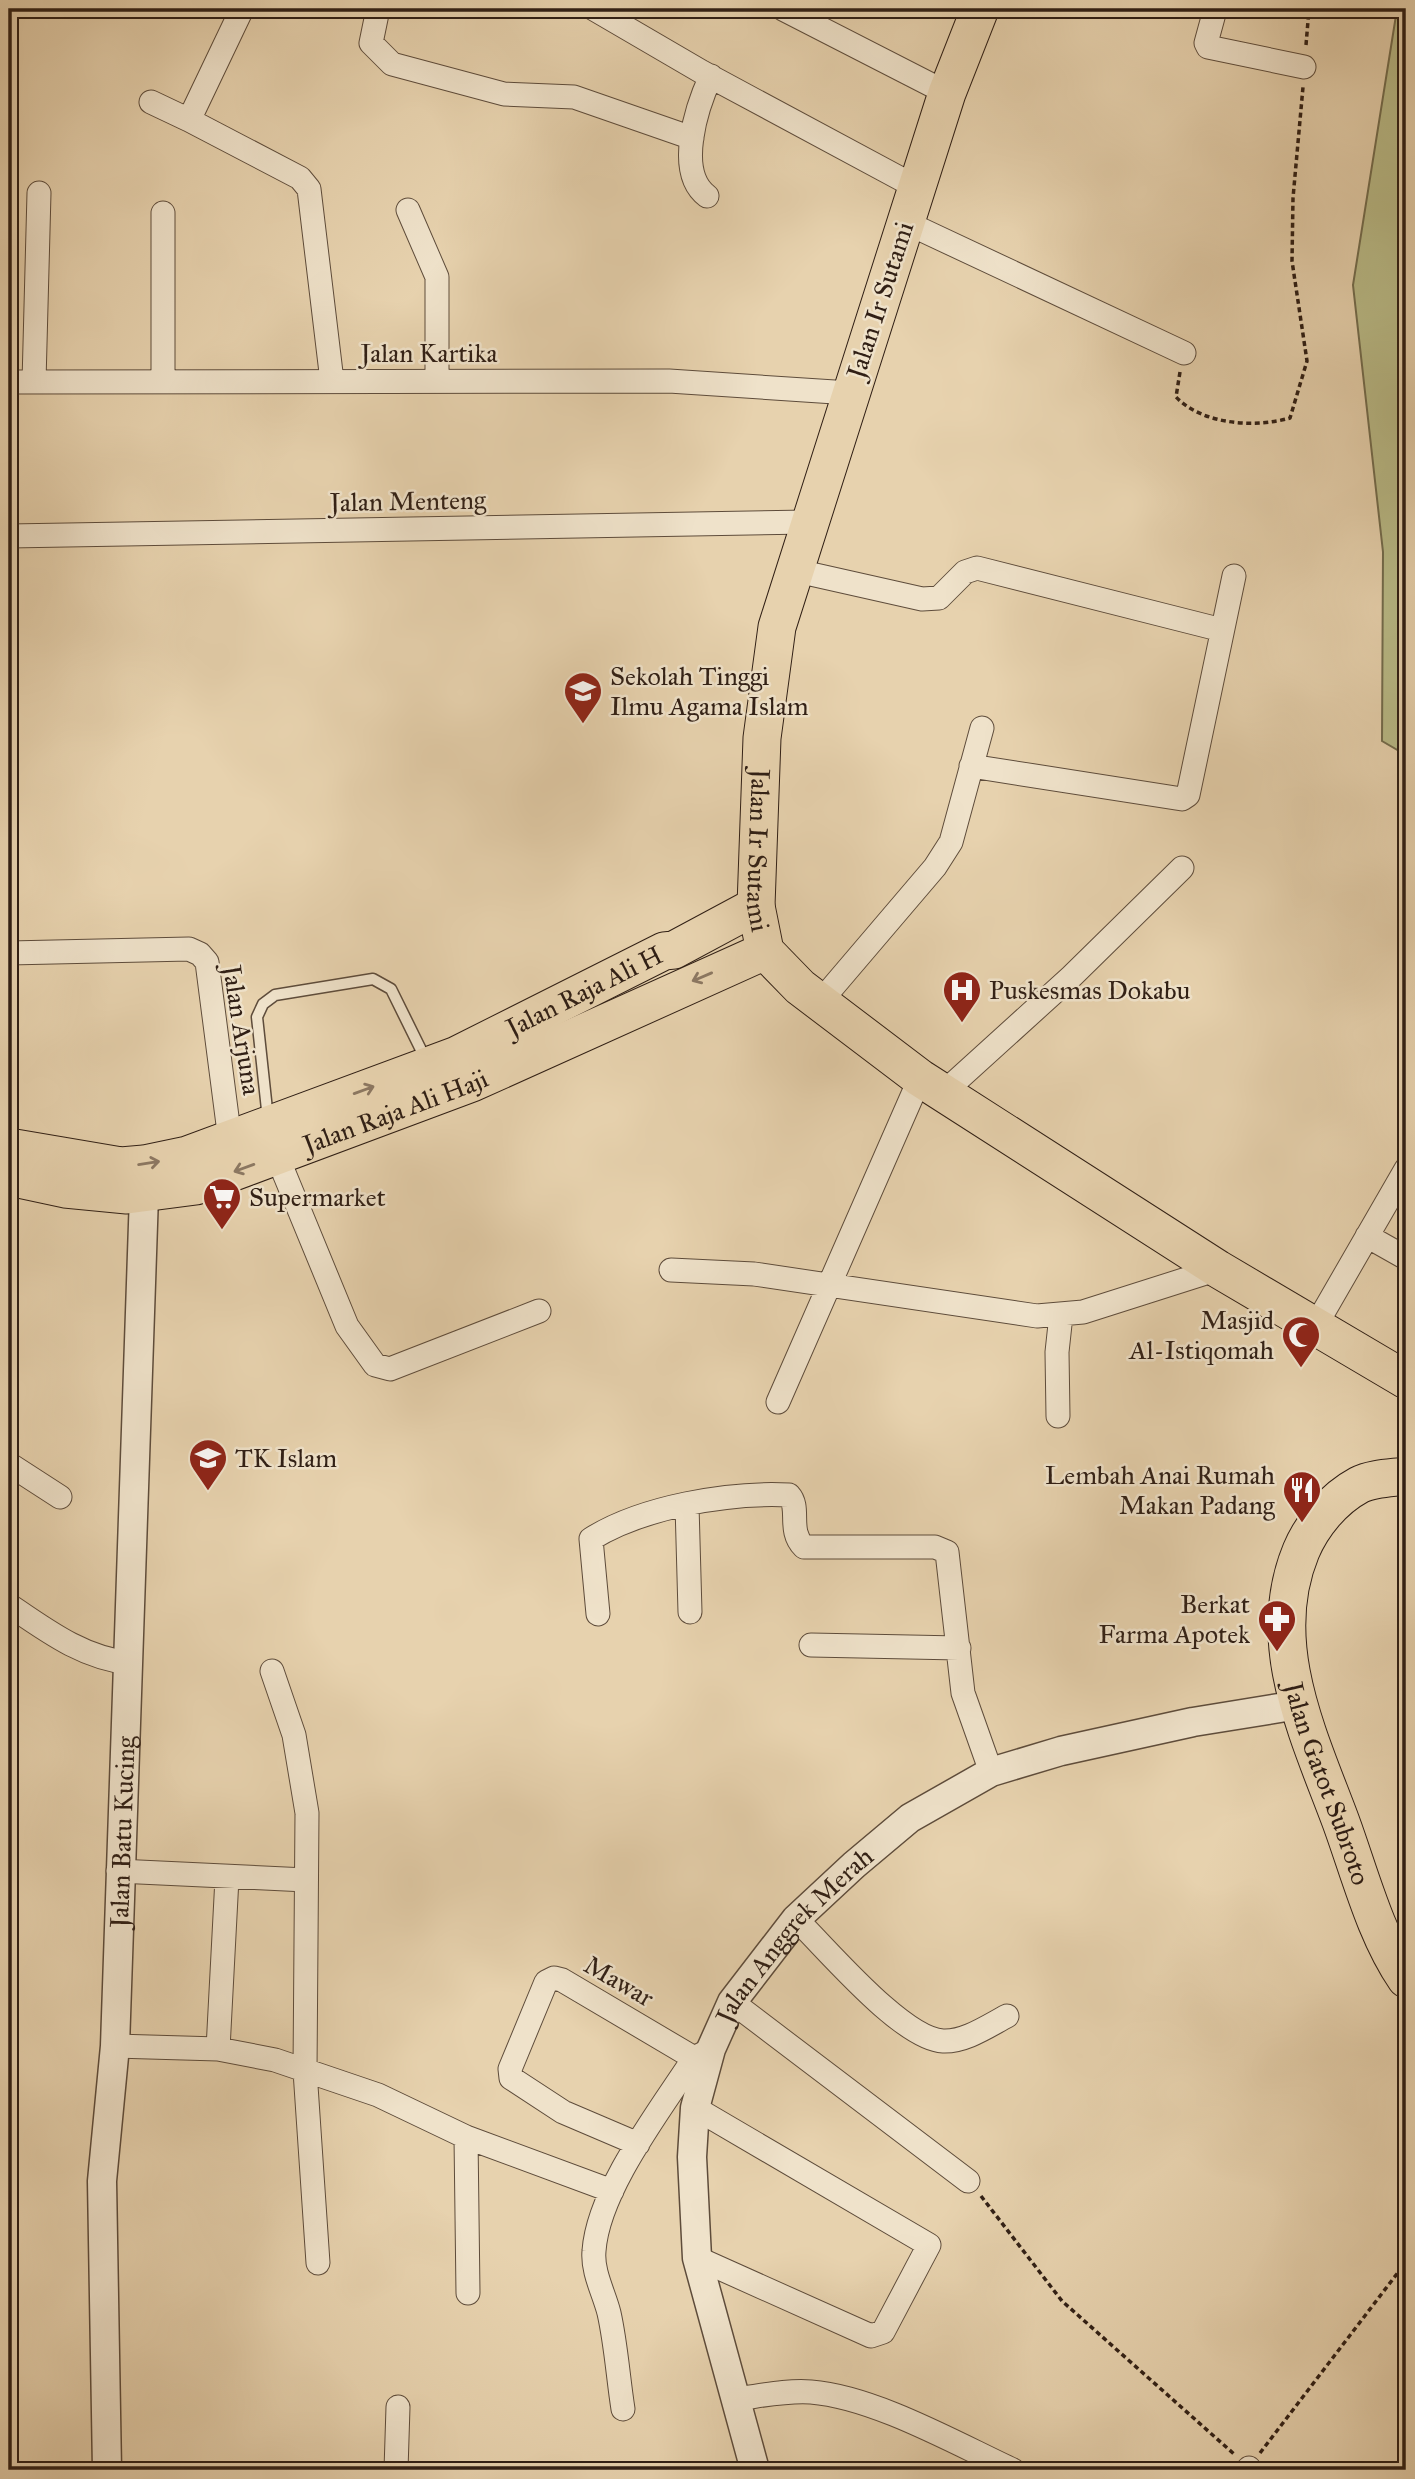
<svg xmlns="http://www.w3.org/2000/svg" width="1415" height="2479" font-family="'IM FELL Great Primer',serif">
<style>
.green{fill:#b9bb88;stroke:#746d4e;stroke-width:2}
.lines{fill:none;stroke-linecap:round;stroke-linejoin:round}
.service-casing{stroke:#5e4c3b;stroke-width:13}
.minor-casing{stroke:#5e4c3b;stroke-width:25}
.tertiary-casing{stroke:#5e4c3b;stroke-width:31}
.primary-casing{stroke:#301f15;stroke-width:39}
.path{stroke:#301f15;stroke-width:3.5;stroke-dasharray:5 3.5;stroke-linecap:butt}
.service{stroke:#efe2ca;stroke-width:10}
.minor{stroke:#efe2ca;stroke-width:23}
.tertiary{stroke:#efe2ca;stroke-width:28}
.primary{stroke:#e7d2ae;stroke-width:37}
.oneway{stroke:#8c7862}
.labels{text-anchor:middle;stroke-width:5;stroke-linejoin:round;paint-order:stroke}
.street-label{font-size:26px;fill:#301f15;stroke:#efe2ca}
.poi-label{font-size:26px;fill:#301f15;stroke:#efe2ca;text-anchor:start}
</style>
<rect width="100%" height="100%" fill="#e7d2ae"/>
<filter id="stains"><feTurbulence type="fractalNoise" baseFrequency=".00286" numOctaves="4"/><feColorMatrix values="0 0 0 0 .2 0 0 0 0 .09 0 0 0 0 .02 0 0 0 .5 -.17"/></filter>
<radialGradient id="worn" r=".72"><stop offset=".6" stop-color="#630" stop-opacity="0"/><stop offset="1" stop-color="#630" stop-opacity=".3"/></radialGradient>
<path class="green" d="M 1397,9 L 1406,9 L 1406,755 L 1382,741 L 1383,552 L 1353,285 Z"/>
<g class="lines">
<defs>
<path id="service" d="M 268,1119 L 257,1017 L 263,1004 L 275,995 L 373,979 L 391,989 L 427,1062"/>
<path id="minor" d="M 242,9 L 189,120 L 300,178 L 309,189 L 332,381
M 378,9 L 371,43 L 392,64 L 504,94 L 574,97 L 692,138
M 594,9 L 702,72 L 916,187
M 783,9 L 947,93
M 1215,10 L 1206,43 L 1208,47 L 1304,67
M 151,102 L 189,120
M 707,196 C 675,172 697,106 711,76
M 408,210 L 437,277 L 437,380
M 163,213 L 163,381
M 905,222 L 1184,353
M 9,382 L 669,381 L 850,393
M 34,382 L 39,193
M 9,536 L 808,522
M 793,570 L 922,599 L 939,598 L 965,572 L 977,568 L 1222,630
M 971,766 L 1182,799 L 1188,795 L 1234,576
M 9,953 L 189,949 L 200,954 L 207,962 L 230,1140
M 820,1002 L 935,867 L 951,842 L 982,728
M 943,1093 L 1072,976 L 1182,868
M 277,1156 L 347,1326 L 375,1365 L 390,1369 L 539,1311
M 1367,1236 L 1406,1258
M 671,1270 L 754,1274 L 1037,1316 L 1083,1312 L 1218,1269
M 1316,1325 L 1406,1169
M 778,1402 L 920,1078
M 1058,1416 L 1057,1352 L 1061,1315
M 9,1464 L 60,1497
M 687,1505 L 690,1612
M 9,1605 C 47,1631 83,1658 130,1663
M 598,1614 L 591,1539 C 642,1507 728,1492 789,1495 C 801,1508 787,1530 804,1547 L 935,1547 L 947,1552 L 963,1693 L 991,1772
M 811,1645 L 959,1648
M 272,1671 L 294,1735 L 307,1813 L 305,2071 L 318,2263
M 118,1871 L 306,1880
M 796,1919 C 827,1949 902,2039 943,2041 C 965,2042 988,2026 1007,2016
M 732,2002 L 968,2181
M 115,2046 L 218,2049 L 275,2060 L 378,2095 L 466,2137 L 612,2191
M 218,2049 L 227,1878
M 695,2108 L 929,2245 L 883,2332 L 871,2336 L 697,2258
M 466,2137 L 468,2293
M 638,2144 L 563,2112 L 511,2078 L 510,2069 L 546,1982 L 554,1978 L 562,1980 L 694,2058
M 736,2399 C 760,2396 787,2390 811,2392 C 874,2397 955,2443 1013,2470
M 623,2409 C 618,2377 616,2344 609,2313 C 604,2293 592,2272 594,2251 C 598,2190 661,2109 694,2058 L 708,2051
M 396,2470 L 398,2407
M 1247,2470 L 1249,2468"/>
<g id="tertiary">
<path id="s1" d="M 107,2470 L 102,2181 L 115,2046 L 144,1195"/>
<path id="s2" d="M 755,2470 L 697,2258 L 692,2157 L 695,2108 L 711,2049 L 732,2002 L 796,1919 L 854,1865 L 910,1818 L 991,1772 L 1061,1751 L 1193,1722 L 1298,1705"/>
</g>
<g id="primary">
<path id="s3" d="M 980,9 L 947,93 L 777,627 L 762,738 L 756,906 L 765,951 L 800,987 L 920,1078 L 1218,1269 L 1406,1380"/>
<path id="s4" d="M 9,1147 L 121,1166 L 144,1164 L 187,1155 L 457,1055 L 664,951 L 674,950 L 756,906"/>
<path id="s5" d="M 9,1177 L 65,1189 L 127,1195 L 196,1186 L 472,1083 L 765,951"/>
<path id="s6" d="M 1406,1476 C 1392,1478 1372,1478 1359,1485 C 1333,1499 1312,1525 1301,1551 C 1263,1643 1309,1736 1341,1822 C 1360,1874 1375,1934 1406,1979"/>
</g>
</defs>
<use href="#service" class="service-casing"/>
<use href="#minor" class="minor-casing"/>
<use href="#tertiary" class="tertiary-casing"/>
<use href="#primary" class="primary-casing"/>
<path class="path" d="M 1306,45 L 1309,9
M 1180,372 L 1176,397 C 1203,425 1255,428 1290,418 L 1307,361 L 1292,261 L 1293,198 L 1303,87
M 981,2196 L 1062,2301 L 1234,2454
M 1260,2453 L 1406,2262"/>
<use href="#service" class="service"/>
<use href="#minor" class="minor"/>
<use href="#tertiary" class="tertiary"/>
<use href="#primary" class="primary"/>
</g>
<defs><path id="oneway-shaft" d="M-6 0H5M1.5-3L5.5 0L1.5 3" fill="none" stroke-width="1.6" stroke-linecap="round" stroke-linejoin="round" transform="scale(1.75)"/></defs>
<g class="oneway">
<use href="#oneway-shaft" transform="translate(702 977) rotate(157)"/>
<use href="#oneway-shaft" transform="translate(364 1090) rotate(-20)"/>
<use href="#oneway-shaft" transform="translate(149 1163) rotate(-9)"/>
<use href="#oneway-shaft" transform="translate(244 1168) rotate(160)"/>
</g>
<defs>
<symbol id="university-pin" viewBox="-11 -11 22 30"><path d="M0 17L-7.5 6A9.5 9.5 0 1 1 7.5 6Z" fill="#8f2418" stroke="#efe2ca"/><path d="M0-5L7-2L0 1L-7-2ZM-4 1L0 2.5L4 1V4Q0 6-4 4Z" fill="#fff"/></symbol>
<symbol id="hospital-pin" viewBox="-11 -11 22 30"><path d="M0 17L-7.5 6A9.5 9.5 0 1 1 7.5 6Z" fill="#8f2418" stroke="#efe2ca"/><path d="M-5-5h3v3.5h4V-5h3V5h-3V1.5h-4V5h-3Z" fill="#fff"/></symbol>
<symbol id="supermarket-pin" viewBox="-11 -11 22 30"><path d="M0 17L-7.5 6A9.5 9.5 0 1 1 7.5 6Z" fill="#8f2418" stroke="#efe2ca"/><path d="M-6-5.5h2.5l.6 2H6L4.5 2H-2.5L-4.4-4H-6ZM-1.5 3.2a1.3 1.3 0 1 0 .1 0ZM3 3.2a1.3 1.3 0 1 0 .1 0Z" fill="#fff"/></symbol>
<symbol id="mosque-pin" viewBox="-11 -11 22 30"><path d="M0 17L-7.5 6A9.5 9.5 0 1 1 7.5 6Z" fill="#8f2418" stroke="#efe2ca"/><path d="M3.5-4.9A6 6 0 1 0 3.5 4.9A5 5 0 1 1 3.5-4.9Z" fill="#fff"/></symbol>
<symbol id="school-pin" viewBox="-11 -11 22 30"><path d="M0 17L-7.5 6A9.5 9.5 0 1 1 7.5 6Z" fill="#8f2418" stroke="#efe2ca"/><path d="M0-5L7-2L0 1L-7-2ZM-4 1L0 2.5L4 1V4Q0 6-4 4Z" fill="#fff"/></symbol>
<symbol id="restaurant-pin" viewBox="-11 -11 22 30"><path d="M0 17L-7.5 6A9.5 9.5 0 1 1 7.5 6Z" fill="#8f2418" stroke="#efe2ca"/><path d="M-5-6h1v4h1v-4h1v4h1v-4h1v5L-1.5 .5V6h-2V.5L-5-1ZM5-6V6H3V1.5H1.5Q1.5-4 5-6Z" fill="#fff"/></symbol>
<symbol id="pharmacy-pin" viewBox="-11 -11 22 30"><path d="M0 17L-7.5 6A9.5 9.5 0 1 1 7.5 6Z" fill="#8f2418" stroke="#efe2ca"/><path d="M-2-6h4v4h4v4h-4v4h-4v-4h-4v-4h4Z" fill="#fff"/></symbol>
</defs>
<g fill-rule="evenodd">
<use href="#university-pin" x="561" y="669" width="44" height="60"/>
<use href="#hospital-pin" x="940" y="968" width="44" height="60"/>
<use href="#supermarket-pin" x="200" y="1175" width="44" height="60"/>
<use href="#mosque-pin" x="1279" y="1313" width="44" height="60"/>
<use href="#school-pin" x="186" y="1436" width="44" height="60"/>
<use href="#restaurant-pin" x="1280" y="1468" width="44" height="60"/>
<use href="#pharmacy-pin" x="1255" y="1597" width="44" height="60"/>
</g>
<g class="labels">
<g class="street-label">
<text transform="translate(880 300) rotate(-72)" y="9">Jalan Ir Sutami</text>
<text x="429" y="362">Jalan Kartika</text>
<text transform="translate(408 501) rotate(-1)" y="9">Jalan Menteng</text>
<text dy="9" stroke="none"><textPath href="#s3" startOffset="875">Jalan Ir Sutami</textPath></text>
<text dy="9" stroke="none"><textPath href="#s4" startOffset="611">Jalan Raja Ali H</textPath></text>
<text transform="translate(242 1030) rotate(81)" y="9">Jalan Arjuna</text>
<text dy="9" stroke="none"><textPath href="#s5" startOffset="402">Jalan Raja Ali Haji</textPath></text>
<text dy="9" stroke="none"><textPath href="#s6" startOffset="378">Jalan Gatot Subroto</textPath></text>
<text dy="9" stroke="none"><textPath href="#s1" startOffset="639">Jalan Batu Kucing</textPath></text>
<text dy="9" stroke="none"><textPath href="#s2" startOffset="574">Jalan Anggrek Merah</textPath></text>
<text transform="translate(619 1981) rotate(30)" y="9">Mawar</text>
</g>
<g class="poi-label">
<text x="610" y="685">Sekolah Tinggi<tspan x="610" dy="30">Ilmu Agama Islam</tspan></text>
<text x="989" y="999">Puskesmas Dokabu</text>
<text x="249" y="1206">Supermarket</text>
<text x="1274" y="1329" text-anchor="end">Masjid<tspan x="1274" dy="30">Al-Istiqomah</tspan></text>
<text x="235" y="1467">TK Islam</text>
<text x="1275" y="1484" text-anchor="end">Lembah Anai Rumah<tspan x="1275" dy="30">Makan Padang</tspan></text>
<text x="1250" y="1613" text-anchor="end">Berkat<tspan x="1250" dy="30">Farma Apotek</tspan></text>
</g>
</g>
<rect width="1415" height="2479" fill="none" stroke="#e7d2ae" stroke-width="35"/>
<rect x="10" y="10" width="1394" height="2458" fill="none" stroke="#301f15" stroke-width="3.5"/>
<rect x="18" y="18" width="1380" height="2444" fill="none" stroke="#301f15" stroke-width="2"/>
<rect width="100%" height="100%" filter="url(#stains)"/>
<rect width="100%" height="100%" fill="url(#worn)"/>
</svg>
